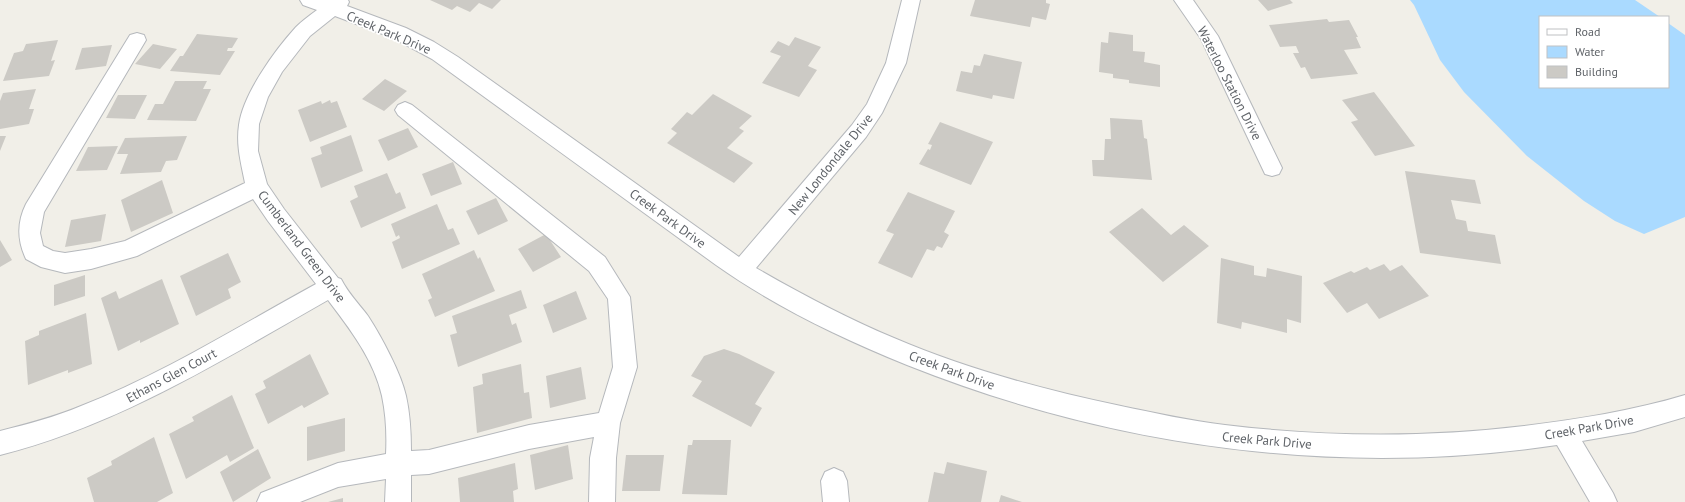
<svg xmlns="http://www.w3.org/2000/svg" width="1685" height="502" font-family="'PT Sans',sans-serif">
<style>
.water{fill:#aadaff}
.building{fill:#cccac5}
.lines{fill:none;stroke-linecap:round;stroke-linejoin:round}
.minor-casing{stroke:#b5b8bc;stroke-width:2}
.minor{fill:#fff;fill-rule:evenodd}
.labels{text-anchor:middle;stroke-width:3.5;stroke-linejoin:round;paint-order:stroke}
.street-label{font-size:13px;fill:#5f6368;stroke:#fff}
</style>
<rect width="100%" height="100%" fill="#f1efe8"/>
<path class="water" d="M 1410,0 L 1635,0 L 1660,17 L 1540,17 L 1540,87 L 1668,87 L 1668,23 L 1685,35 L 1685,217 L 1644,234 L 1615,221 L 1584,201 L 1527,156 L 1464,92 L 1440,60 L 1414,5 Z"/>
<path class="building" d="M 430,0 L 501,0 L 492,9 L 479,3 L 470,12 L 457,6 L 452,10 Z
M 975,0 L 1046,0 L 1046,3 L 1050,4 L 1046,20 L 1032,17 L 1030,27 L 970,16 Z
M 1258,0 L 1290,0 L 1293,3 L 1268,11 Z
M 1327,19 L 1329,22 L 1349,20 L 1358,37 L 1356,37 L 1361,48 L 1344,50 L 1358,74 L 1311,79 L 1305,67 L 1301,68 L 1293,53 L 1299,53 L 1296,46 L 1280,47 L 1269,25 Z
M 1109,32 L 1133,35 L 1133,51 L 1145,52 L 1144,62 L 1160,65 L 1160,87 L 1129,83 L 1129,80 L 1113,78 L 1113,74 L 1099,72 L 1101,42 L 1108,43 Z
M 197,34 L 238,38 L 232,48 L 228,48 L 227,51 L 235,51 L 220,75 L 170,71 L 180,56 L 183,56 Z
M 795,37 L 821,47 L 808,66 L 817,70 L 799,97 L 762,83 L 781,56 L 770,52 L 778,41 L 789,46 Z
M 58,40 L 51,61 L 55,60 L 49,76 L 3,81 L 14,53 L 23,51 L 26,44 Z
M 153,44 L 177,49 L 160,69 L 135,64 Z
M 112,45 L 106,66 L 75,70 L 82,48 Z
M 984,54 L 1022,62 L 1014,99 L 993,95 L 992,99 L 956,91 L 961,71 L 972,73 L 974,65 L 980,66 Z
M 385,79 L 407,91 L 384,111 L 362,99 Z
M 175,81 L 207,81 L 203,89 L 211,89 L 196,121 L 147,120 L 155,104 L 163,104 Z
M 36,89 L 29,109 L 34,109 L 29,124 L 0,129 L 0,101 L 3,93 Z
M 1374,92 L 1415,146 L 1375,156 L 1351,122 L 1358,120 L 1342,100 Z
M 713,94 L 752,116 L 739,128 L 744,131 L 727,148 L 753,163 L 734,183 L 667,143 L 677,133 L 671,129 L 687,112 L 692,115 Z
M 118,95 L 147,95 L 135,119 L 106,118 Z
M 330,100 L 331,103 L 337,101 L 347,127 L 310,142 L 298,110 L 321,101 L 322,104 Z
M 1110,118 L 1142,120 L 1144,138 L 1147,139 L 1152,180 L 1093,176 L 1092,160 L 1104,160 L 1105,139 L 1111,139 Z
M 940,122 L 993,142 L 971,185 L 919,164 L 928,149 L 930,150 L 932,145 L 928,144 Z
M 408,128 L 418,147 L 388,161 L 378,140 Z
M 351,135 L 363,171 L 321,188 L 311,158 L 322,154 L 320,147 Z
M 0,136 L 6,136 L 0,151 Z
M 187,136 L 177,160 L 166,161 L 161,172 L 120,174 L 128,154 L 117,154 L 125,138 Z
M 118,146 L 107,170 L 76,171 L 88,147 Z
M 453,162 L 462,184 L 431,196 L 422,174 Z
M 1405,171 L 1475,180 L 1481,204 L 1451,200 L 1456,219 L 1466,221 L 1468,231 L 1495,235 L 1501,264 L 1420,253 Z
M 387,173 L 396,194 L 400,192 L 406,208 L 361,228 L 350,201 L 358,197 L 354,186 Z
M 162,180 L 173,213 L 131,232 L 121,200 Z
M 908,192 L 955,211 L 944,232 L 949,235 L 942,248 L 937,246 L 934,251 L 927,249 L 912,278 L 878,263 L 894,234 L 886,231 Z
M 496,198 L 508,221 L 478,235 L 466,211 Z
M 437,204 L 448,230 L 453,228 L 460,244 L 402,269 L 392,242 L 400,238 L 399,235 L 396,237 L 391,224 Z
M 1142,208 L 1171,235 L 1184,225 L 1209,246 L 1163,282 L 1109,232 Z
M 106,214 L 101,241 L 65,247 L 71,220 Z
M 546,234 L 561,257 L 533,272 L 518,249 Z
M 0,240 L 12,260 L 0,267 Z
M 474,250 L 478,259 L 480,257 L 495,291 L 435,317 L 428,300 L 432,298 L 422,274 Z
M 228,253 L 241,282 L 228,289 L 231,298 L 196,316 L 180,276 Z
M 1221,258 L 1254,266 L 1254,275 L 1266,277 L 1267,268 L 1302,276 L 1301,323 L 1287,319 L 1287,333 L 1242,322 L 1241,329 L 1217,323 Z
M 1384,264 L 1390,271 L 1402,265 L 1429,296 L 1379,319 L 1367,303 L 1347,313 L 1323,283 L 1351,271 L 1354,273 L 1367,267 L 1370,270 Z
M 85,275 L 85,296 L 54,306 L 54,285 Z
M 162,279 L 179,324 L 140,343 L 140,340 L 118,351 L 101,298 L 116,291 L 119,299 Z
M 521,290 L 527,308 L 509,315 L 512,325 L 516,323 L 522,342 L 458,367 L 450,335 L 457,333 L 452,316 Z
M 576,291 L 587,319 L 553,333 L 543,305 Z
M 86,313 L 92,364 L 68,373 L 68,370 L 28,385 L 25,341 L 39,335 L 39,331 Z
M 724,349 L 739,354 L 775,372 L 755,404 L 762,408 L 751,427 L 692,396 L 702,381 L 691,376 L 704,356 Z
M 310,354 L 329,394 L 304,408 L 302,405 L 268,424 L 255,394 L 266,388 L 263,381 Z
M 521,364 L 524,393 L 529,392 L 532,418 L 477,433 L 473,387 L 483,384 L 482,374 Z
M 581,367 L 586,399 L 550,408 L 546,376 Z
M 232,395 L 254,448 L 230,462 L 227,455 L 186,479 L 169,434 L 194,421 L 192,417 Z
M 345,418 L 345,451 L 307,461 L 307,427 Z
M 154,437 L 173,493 L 157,502 L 94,502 L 87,478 L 112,465 L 111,461 Z
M 693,440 L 731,440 L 727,495 L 682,494 L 688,445 L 692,445 Z
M 568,445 L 573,479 L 535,490 L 530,455 Z
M 258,449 L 271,478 L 233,502 L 220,472 Z
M 626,455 L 664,455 L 660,491 L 622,491 Z
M 947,462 L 987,471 L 981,502 L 928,502 L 934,472 L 944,474 Z
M 515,463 L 518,489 L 513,491 L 514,502 L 460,502 L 458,478 Z
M 1001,495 L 1022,502 L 999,502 Z
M 343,498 L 343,502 L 328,502 Z"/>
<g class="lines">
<defs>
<path id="minor" d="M 300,0 L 348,0 L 349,2 L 347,6 L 406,28 L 434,42 L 458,57 L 739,257 L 852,125 L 867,104 L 886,63 L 902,0 L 920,0 L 906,63 L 882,113 L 866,137 L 756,268 C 801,294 846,318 894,338 C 966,369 1044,390 1121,406 C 1155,413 1190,421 1225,425 C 1324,437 1425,438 1524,426 C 1578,419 1632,411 1685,395 L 1685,417 L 1634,432 L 1582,441 L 1613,493 L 1617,502 L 1590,502 L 1557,445 C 1338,478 1112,447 907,365 C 840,338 774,306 716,265 L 432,59 L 393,38 L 335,16 L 310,36 L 282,72 L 268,97 L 259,124 L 258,151 L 267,184 L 284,209 L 338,278 L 341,279 C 348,293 359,304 368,316 C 381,336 401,373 406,396 C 410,414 411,433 411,451 L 429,450 L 529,425 L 599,413 L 613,367 L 608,299 L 589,271 L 398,115 L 395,110 L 398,105 L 405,102 L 412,105 L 605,257 L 630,297 L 637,367 L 620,423 L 616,458 L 615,502 L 589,502 L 590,458 L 594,437 L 529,449 L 429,474 L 411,475 L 411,502 L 385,502 L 386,479 L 338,487 L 300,502 L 257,502 L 261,493 L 338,463 L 386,454 C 387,435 386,415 382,396 C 374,360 350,329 328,300 C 222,360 119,425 0,455 L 0,431 C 28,424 55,417 81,406 C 163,374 239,326 316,284 L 268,221 L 253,199 L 137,256 L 91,269 L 65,273 L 41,267 L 26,259 C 17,240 17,222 26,204 L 130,35 L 137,33 L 144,35 L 146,40 L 44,212 L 40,233 L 43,246 L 53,251 L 65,253 L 91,249 L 125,241 L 245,183 C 241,163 236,145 239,125 C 243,94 275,50 296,27 C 302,21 310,15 317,10 L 303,5 Z
M 1174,0 L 1193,0 L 1218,36 L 1282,168 L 1279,174 L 1272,176 L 1265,174 L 1201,39 Z
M 834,468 L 843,472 L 847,481 L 849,502 L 823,502 L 821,481 L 825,472 Z"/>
</defs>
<use href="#minor" class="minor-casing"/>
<use href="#minor" class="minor"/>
</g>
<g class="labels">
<g class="street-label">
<text transform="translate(389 32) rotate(23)" y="5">Creek Park Drive</text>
<text transform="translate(1230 83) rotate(63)" y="5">Waterloo Station Drive</text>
<text transform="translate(830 164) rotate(-51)" y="5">New Londondale Drive</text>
<text transform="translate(668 218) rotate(36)" y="5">Creek Park Drive</text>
<text transform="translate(302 246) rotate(53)" y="5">Cumberland Green Drive</text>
<text transform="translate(952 370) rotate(20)" y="5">Creek Park Drive</text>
<text transform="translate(171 375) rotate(-28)" y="5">Ethans Glen Court</text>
<text transform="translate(1589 427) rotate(-10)" y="5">Creek Park Drive</text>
<text transform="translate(1267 440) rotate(5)" y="5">Creek Park Drive</text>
</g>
</g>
<rect x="1539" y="16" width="130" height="72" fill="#ffffff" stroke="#bfc1c3"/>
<rect x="1547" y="29" width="20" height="6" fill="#ffffff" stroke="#bfc1c3"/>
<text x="1575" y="36" font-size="12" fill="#5f6368">Road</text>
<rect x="1547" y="46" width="20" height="12" fill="#aadaff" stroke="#bfc1c3"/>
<text x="1575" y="56" font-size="12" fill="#5f6368">Water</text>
<rect x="1547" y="66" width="20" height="12" fill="#cccac5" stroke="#bfc1c3"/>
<text x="1575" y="76" font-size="12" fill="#5f6368">Building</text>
</svg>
